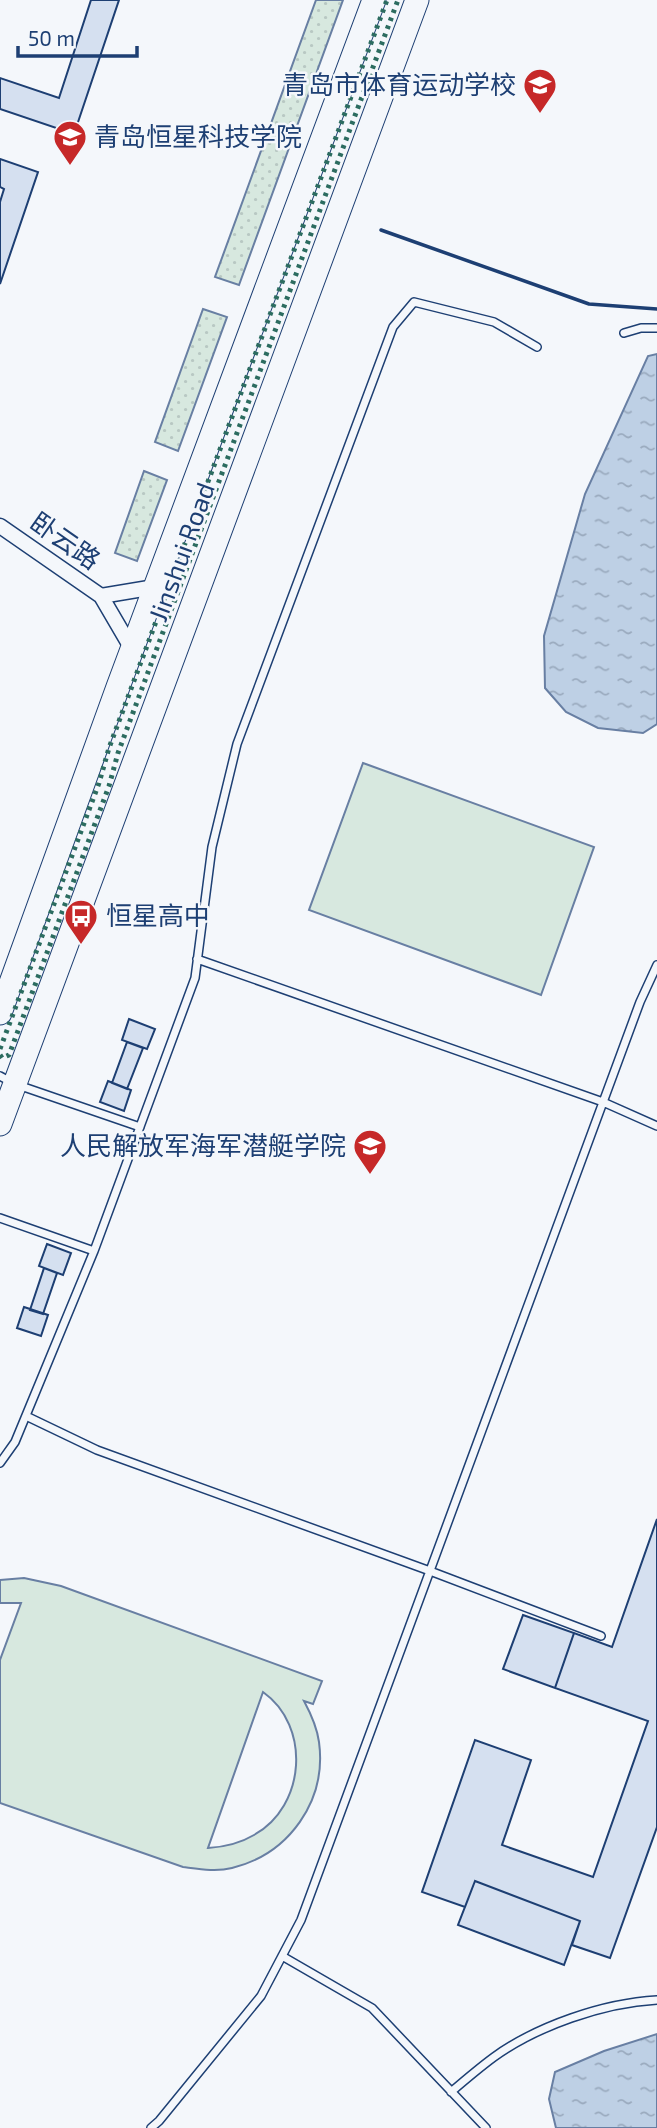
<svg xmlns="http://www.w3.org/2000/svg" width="657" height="2128" font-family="'Exo 2','Noto Sans SC',sans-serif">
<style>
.grass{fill:url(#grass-dots);stroke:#687fa3;stroke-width:2}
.pitch{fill:#d7e8df;stroke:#687fa3;stroke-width:2;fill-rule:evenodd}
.water{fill:url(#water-ripples);stroke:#687fa3;stroke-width:2}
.building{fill:#d5e0f0;stroke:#1d3f73;stroke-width:2}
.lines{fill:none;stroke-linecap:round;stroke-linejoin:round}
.lane-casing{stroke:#1d3f73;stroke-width:10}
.street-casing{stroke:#1d3f73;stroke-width:17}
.primary-casing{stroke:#1d3f73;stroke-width:25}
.lane{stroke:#f4f7fb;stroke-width:7}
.street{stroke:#f4f7fb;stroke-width:14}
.primary{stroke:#f4f7fb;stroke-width:23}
.hedge{stroke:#2c6c60;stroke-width:5;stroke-dasharray:3.5 5;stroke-linecap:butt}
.wall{stroke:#1d3f73;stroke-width:3.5}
.labels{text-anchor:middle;stroke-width:5;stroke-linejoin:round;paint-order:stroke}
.poi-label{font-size:26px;fill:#1d3f73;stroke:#f4f7fb;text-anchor:end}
.street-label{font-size:26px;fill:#1d3f73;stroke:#f4f7fb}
</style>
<defs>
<pattern id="grass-dots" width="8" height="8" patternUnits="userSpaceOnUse" patternTransform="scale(1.75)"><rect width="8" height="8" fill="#d7e8df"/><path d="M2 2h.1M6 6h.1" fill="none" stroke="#b8c8c3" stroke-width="1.8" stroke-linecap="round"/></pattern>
<pattern id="water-ripples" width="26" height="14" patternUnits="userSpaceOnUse" patternTransform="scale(1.75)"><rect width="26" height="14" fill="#bed0e5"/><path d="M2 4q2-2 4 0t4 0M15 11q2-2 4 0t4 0" fill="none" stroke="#9aaabe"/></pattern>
</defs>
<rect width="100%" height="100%" fill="#f4f7fb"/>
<path class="grass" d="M 316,0 L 343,0 L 239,285 L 215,277 Z
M 203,309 L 227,317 L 178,451 L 155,442 Z
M 144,471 L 167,480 L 137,561 L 115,553 Z"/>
<path class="pitch" d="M 363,763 L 594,847 L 541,995 L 309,910 Z
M 24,1578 L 61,1586 L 322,1681 L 313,1704 L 304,1701 C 311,1714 317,1727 319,1742 C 327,1801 289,1854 232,1868 C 216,1872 199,1869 183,1867 L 0,1803 L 0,1660 L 21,1603 L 0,1603 L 0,1580 ZM 263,1692 C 311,1726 306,1806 254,1835 C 239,1844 224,1847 208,1848 Z"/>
<path class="water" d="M 657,354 L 657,724 L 643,733 L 598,728 L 566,712 L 545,688 L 544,636 L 585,494 L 648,356 Z
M 657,2034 L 657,2128 L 556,2128 L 549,2099 L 555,2072 L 604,2051 Z"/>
<path class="building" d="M 91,0 L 119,0 L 74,134 L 0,109 L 0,78 L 59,98 Z
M 0,159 L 38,172 L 0,284 L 0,202 L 4,189 L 0,187 Z
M 129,1019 L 155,1029 L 147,1049 L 122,1040 Z
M 127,1042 L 143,1048 L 127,1089 L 112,1083 Z
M 108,1081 L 131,1090 L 124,1111 L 100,1102 Z
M 47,1244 L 71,1253 L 63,1275 L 39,1266 Z
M 44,1268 L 57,1273 L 43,1314 L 30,1310 Z
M 24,1307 L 48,1315 L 41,1336 L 17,1328 Z
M 657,1519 L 657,1827 L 610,1958 L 572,1945 L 580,1921 L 475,1881 L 465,1907 L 422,1892 L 475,1740 L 531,1760 L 502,1845 L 593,1877 L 648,1721 L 555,1688 L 574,1633 L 612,1647 Z
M 523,1615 L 574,1633 L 555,1688 L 503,1669 Z
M 475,1881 L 580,1921 L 564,1965 L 458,1925 Z"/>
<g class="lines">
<defs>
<path id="lane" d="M 624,333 L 641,328 L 657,328
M 197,959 L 603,1102 L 657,1126
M 0,1076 L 15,1084 L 140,1127
M 0,1218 L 94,1251
M 26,1416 L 97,1450 L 430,1571 L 601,1636
M 0,1463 L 15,1442 L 94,1251 L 195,978 L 212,847 L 237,744 L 393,327 L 414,302 L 494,322 L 537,347
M 282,1956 L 372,2008 L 486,2128
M 451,2092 C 465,2080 479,2068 494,2057 C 537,2026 603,2003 657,2000
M 151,2128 L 159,2121 L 261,1996 L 301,1920 L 640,1002 L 657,965"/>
<path id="street" d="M 0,526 L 101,596
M 132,649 L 101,596 L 155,587"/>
<path id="primary" d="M 0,1013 L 118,687 L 374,0
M 0,1124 L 417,0"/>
</defs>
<use href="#lane" class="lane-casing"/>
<use href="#street" class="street-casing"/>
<use href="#primary" class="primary-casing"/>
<use href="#lane" class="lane"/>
<use href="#street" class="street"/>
<use href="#primary" class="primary"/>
<path class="hedge" d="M 0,1049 L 99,783 L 109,748 L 387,0
M 0,1055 L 2,1058 L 9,1055 L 109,786 L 118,753 L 398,0"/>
<path class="wall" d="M 381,230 L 589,304 L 657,309"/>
</g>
<defs>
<symbol id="school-pin" viewBox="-11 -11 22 30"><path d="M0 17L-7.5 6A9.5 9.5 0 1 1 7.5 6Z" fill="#c62828" stroke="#f4f7fb"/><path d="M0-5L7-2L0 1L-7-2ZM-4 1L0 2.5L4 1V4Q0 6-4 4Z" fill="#fff"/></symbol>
<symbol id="university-pin" viewBox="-11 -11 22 30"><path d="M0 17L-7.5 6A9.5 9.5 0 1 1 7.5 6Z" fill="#c62828" stroke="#f4f7fb"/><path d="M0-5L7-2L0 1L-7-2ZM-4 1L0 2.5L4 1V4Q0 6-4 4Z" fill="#fff"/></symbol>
<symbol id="bus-pin" viewBox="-11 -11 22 30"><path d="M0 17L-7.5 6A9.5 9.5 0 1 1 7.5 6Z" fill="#c62828" stroke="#f4f7fb"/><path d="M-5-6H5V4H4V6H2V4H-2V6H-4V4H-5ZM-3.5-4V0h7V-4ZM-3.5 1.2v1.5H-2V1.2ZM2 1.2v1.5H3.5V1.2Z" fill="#fff"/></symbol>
</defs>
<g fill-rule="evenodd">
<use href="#school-pin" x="521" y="66" width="38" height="52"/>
<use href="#university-pin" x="51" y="118" width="38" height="52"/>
<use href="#bus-pin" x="62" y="897" width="38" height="52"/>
<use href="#university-pin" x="351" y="1127" width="38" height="52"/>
</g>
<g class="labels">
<g class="poi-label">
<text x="516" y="94">青岛市体育运动学校</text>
<text x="94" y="146" text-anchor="start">青岛恒星科技学院</text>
<text x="106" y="925" text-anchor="start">恒星高中</text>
<text x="346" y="1155">人民解放军海军潜艇学院</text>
</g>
<g class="street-label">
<text transform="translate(65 541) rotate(35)" y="9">卧云路</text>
<text transform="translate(182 552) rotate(-70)" y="9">Jinshui Road</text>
</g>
</g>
<path d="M18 46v10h119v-10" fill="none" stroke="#1d3f73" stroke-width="3.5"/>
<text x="28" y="46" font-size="21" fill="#1d3f73" stroke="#f4f7fb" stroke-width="5" paint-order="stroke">50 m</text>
</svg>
